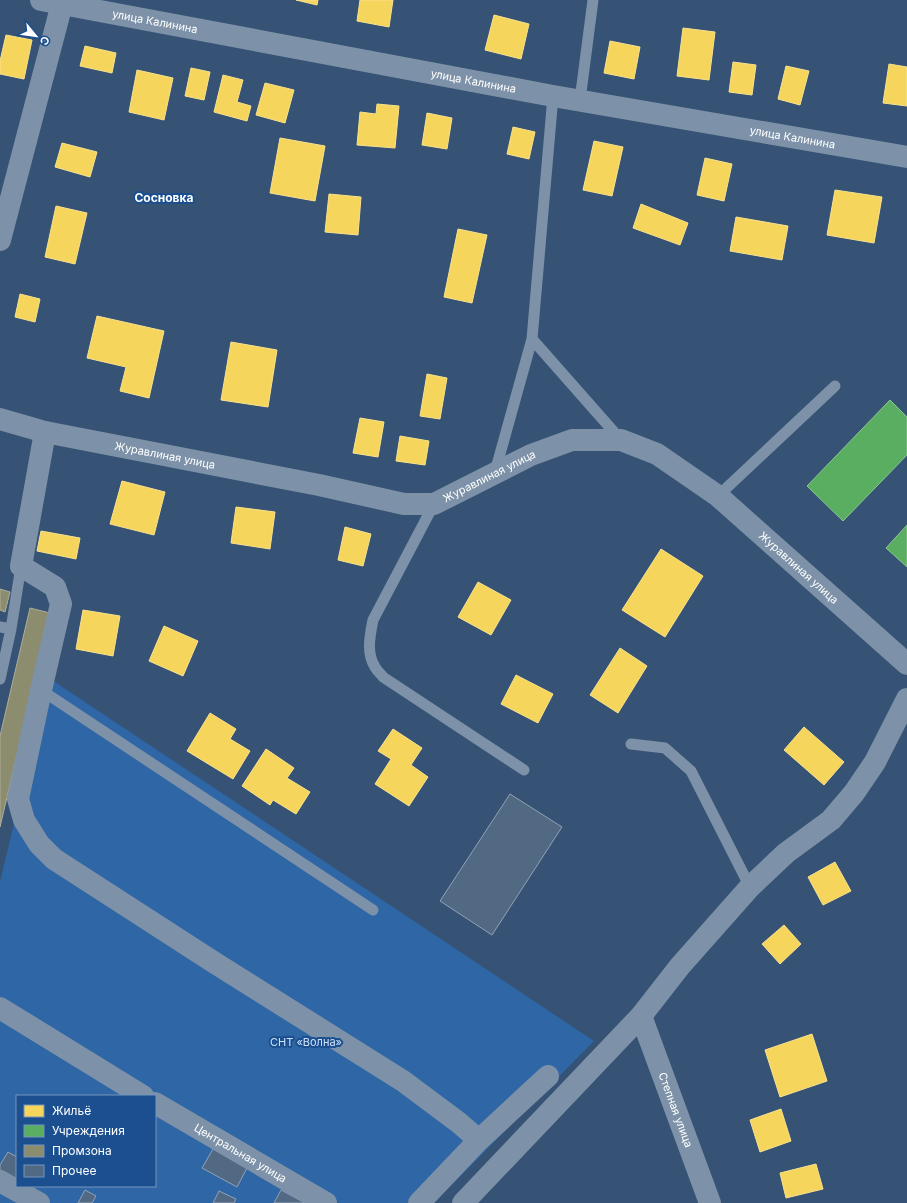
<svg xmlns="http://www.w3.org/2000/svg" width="907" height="1203" font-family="Inter,sans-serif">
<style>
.green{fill:#2f66a5;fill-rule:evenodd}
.homes{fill:#f6d55c;stroke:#f9e28d}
.public{fill:#5aae61;stroke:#8cc690}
.industry{fill:#8c8c6e;stroke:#aeae9a}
.building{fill:#526984;stroke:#92a2b6}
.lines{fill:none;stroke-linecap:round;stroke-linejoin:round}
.service{stroke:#7d92a8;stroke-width:11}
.minor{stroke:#7d92a8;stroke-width:22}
.labels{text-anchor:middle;stroke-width:4;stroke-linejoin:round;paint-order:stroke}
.street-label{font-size:11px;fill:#fff;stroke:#1b4f8f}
.park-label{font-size:11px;fill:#cfe3fa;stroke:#1b4f8f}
.neighbourhood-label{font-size:12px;font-weight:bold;fill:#fff;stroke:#1b4f8f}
</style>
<rect width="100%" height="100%" fill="#365274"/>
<path class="green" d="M 49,678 L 594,1041 L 434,1203 L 0,1203 L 0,882 ZM 17,1096 L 155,1096 L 155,1186 L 17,1186 Z"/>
<path class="homes" d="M 296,0 L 318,0 L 317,5 Z
M 360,0 L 393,0 L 389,27 L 357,21 Z
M 494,15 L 529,24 L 521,59 L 485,50 Z
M 683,28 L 715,32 L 709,80 L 677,76 Z
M 6,35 L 32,40 L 24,79 L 0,74 L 0,61 Z
M 610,41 L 640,47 L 634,79 L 604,73 Z
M 85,46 L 116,53 L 112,73 L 80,66 Z
M 733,62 L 756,65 L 752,95 L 729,92 Z
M 889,64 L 907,67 L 907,106 L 883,103 Z
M 786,66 L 809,71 L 800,105 L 778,99 Z
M 191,68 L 210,72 L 204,100 L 185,96 Z
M 137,70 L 173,78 L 164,120 L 129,112 Z
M 223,75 L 243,80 L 237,102 L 251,106 L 247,121 L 214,112 Z
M 265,83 L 294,90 L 285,123 L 256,115 Z
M 377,104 L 399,106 L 395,148 L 357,145 L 360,112 L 376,114 Z
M 427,113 L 452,118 L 447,149 L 422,145 Z
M 513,127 L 535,132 L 529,159 L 507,154 Z
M 280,138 L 325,146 L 315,201 L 270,193 Z
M 594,141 L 623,147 L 612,196 L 583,190 Z
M 62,143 L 97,152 L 90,177 L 55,167 Z
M 705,158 L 732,164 L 724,201 L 697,195 Z
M 835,190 L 882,197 L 874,243 L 827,235 Z
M 329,194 L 361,197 L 358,235 L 325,232 Z
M 641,204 L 688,223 L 680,245 L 633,228 Z
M 56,206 L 87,213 L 75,264 L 45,257 Z
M 736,217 L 788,226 L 782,260 L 730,251 Z
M 458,229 L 487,235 L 472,303 L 444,297 Z
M 20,294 L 40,299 L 35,322 L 15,317 Z
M 97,316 L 164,331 L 149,398 L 120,391 L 126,367 L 87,358 Z
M 231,342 L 277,350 L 268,407 L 221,400 Z
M 427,374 L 447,378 L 440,419 L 420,416 Z
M 360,418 L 384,422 L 378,457 L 353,453 Z
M 400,436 L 429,441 L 425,465 L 396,461 Z
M 122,481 L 165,492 L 154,535 L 110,524 Z
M 236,507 L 275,512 L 270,549 L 231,543 Z
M 345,527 L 371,534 L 363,566 L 338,560 Z
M 41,531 L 80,538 L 76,559 L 37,551 Z
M 661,549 L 703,576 L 665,637 L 622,610 Z
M 478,582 L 511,600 L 491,635 L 458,617 Z
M 83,610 L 120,616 L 113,656 L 76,649 Z
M 164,626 L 198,641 L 183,676 L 149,661 Z
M 620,648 L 647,666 L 618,713 L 590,695 Z
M 516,675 L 553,694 L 538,723 L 501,704 Z
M 210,713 L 236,729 L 230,739 L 250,751 L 233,779 L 187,751 Z
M 804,727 L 844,762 L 824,785 L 784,750 Z
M 393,729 L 422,748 L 411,765 L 428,777 L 409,806 L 375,784 L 391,759 L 378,751 Z
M 266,749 L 294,768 L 287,778 L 310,792 L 296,814 L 273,800 L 270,805 L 242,786 Z
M 835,862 L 851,891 L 823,905 L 808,877 Z
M 784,925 L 801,944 L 780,964 L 762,944 Z
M 812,1034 L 827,1081 L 780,1097 L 765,1050 Z
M 781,1109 L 791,1141 L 760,1152 L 750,1120 Z
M 816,1164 L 823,1189 L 786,1198 L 780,1173 Z"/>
<path class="public" d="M 890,400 L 907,417 L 907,455 L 843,521 L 807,486 Z
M 907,525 L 907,567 L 886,548 Z"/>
<path class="industry" d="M 0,589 L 10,592 L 5,612 L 0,610 Z
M 30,608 L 50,613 L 0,827 L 0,736 Z"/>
<path class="building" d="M 510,794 L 562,827 L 492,935 L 440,901 Z
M 213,1149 L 247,1168 L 237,1187 L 202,1168 Z
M 8,1152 L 17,1157 L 17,1179 L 0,1170 L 0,1165 Z
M 85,1190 L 96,1196 L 92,1203 L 78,1203 Z
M 281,1190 L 305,1203 L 274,1203 Z
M 219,1191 L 236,1199 L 234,1203 L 213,1203 Z"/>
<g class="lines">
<path class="service" d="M 580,100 L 593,0
M 532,339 L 621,440
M 495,472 L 532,339 L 553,96
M 718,496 L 835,386
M 434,504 L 373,620 C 370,635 366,653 375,667 C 377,671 381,674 383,677 L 524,770
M 0,627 L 11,629
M 0,679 L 11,629 L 21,566
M 41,690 L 373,910
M 631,744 L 665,748 L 691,771 L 750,887"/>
<g class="minor">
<path id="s1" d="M 41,0 L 553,96 L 907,157"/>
<path d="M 0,240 L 63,0"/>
<path id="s2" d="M 0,419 L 45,432 L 319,485 L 404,504 L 434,504 L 531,455 L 572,440 L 621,440 L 657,454 L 718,496 L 907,664"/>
<path d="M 45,432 L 21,566 L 55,587 L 61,604 L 41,690 L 18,799 L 24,820 L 39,844 L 54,859 L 215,963 L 403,1081 L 458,1122 L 479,1140"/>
<path d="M 0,1008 L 143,1096"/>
<path id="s3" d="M 641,1016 L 710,1203"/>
<path id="s4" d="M 155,1103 L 326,1203"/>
<path d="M 0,1181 L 39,1203"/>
<path d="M 419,1203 L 479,1140 L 548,1076"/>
<path d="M 463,1203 L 641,1016 L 680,966 L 750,887 L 786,853 L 831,820 L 854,793 L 875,762 L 907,699"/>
</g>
</g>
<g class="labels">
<g class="street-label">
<text dy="4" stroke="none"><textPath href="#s1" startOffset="116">улица Калинина</textPath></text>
<text dy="4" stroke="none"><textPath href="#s1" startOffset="440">улица Калинина</textPath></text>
<text dy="4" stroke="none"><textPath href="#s1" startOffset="764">улица Калинина</textPath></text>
<text dy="4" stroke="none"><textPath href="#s2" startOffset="169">Журавлиная улица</textPath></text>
<text dy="4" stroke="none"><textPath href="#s2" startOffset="505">Журавлиная улица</textPath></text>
<text dy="4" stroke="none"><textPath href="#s2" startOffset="865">Журавлиная улица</textPath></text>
<text dy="4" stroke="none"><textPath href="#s3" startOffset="100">Степная улица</textPath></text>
<text dy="4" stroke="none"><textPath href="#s4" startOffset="99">Центральная улица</textPath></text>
</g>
<g class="park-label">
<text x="306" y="1046">СНТ «Волна»</text>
</g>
<g class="neighbourhood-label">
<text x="164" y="202">Сосновка</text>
</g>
</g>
<rect x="16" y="1095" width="140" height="92" fill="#1b4f8f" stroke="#7695bc"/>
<rect x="24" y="1105" width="20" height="12" fill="#f6d55c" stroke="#7695bc"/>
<text x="52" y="1115" font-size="12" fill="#ffffff">Жильё</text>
<rect x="24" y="1125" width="20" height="12" fill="#5aae61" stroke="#7695bc"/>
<text x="52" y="1135" font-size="12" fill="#ffffff">Учреждения</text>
<rect x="24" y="1145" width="20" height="12" fill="#8c8c6e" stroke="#7695bc"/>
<text x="52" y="1155" font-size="12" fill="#ffffff">Промзона</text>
<rect x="24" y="1165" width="20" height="12" fill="#526984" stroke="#7695bc"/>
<text x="52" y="1175" font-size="12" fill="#ffffff">Прочее</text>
<g transform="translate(36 36) rotate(119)" stroke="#1b4f8f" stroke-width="3" paint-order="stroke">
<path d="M0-3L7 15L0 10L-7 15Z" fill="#ffffff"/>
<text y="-6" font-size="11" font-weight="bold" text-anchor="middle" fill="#ffffff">С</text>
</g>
</svg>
